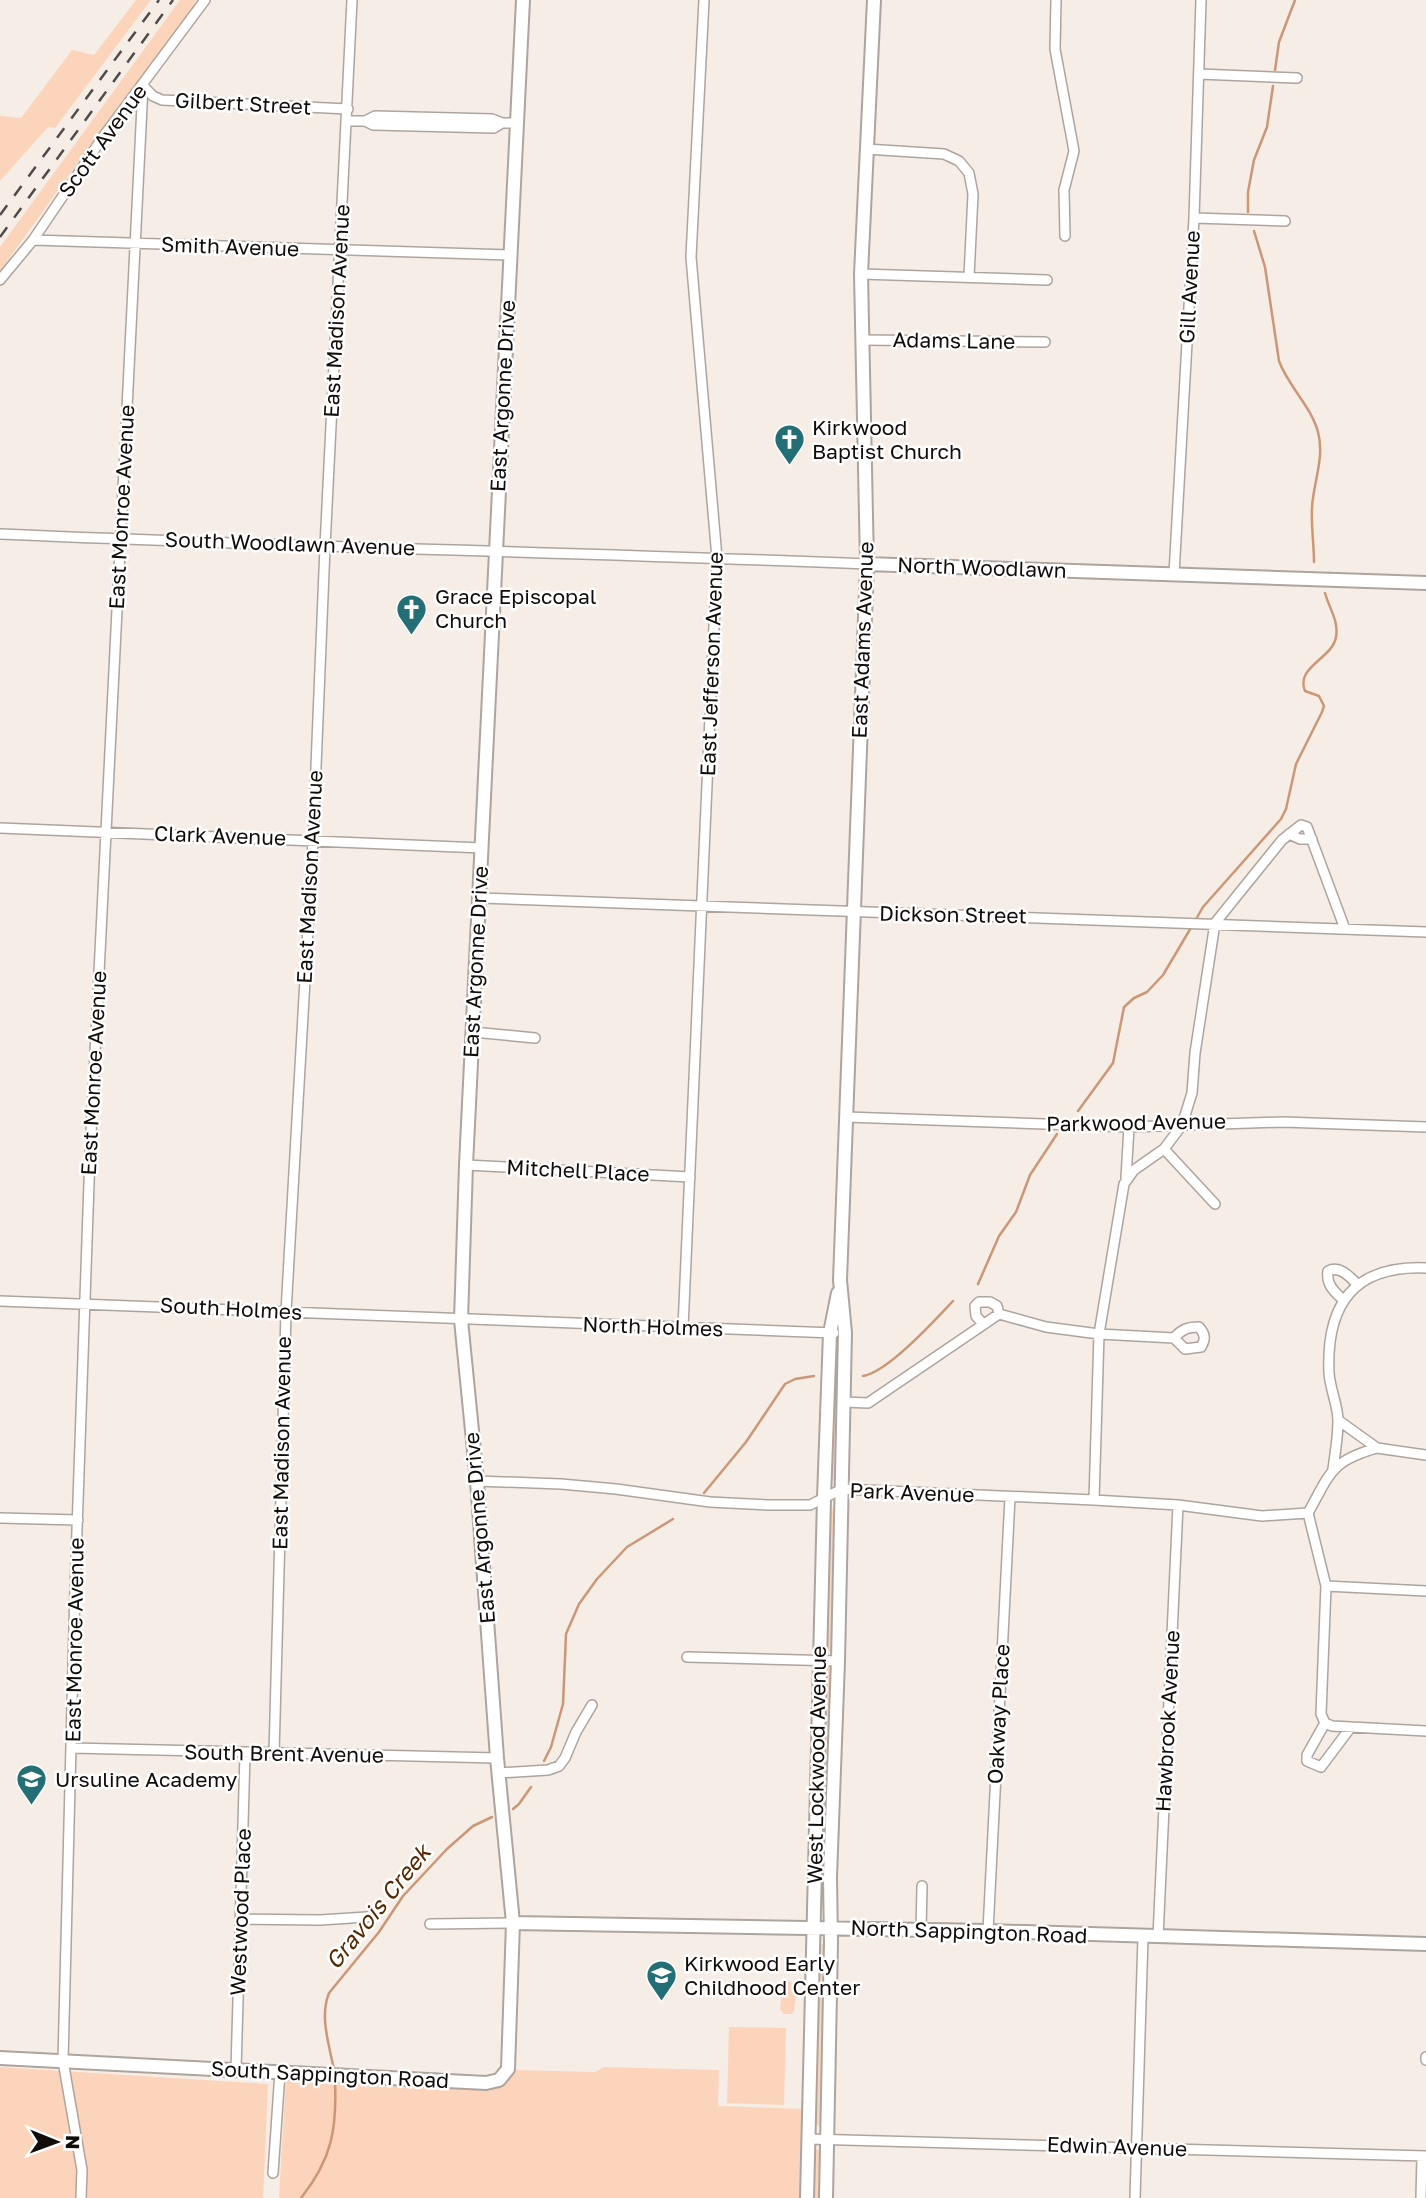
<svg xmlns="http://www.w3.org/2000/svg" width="1426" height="2198" font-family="'Golos Text',sans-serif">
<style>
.green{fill:#fcd4bb}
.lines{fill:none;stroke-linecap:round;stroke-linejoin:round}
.stream{stroke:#cb9776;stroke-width:2.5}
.street-casing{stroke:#ada49e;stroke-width:12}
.secondary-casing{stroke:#ada49e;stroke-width:16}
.street{stroke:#fff;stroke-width:9}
.secondary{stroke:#fff;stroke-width:12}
.rail{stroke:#4f4a47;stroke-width:2.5;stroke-dasharray:12 12;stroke-linecap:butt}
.labels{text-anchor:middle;stroke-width:5;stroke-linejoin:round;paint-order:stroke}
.street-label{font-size:21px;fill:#0f0c0a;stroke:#fff}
.poi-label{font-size:21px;fill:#0f0c0a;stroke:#fff;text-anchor:start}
.water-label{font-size:23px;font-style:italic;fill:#572700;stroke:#fff}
</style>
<rect width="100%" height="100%" fill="#f7ede7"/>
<path class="green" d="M 136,0 L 151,0 L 55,128 L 48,127 L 0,181 L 0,116 L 21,118 L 72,50 L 94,55 Z
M 180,0 L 196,0 L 191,10 L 143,77 L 107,122 L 0,271 L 0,247 Z
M 836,1346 L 838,1348 L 837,1386 L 841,1414 L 836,1480 L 834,1481 L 830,1473 Z
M 833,1508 L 836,1508 L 833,1650 L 828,1652 L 826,1651 L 829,1514 Z
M 829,1666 L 833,1671 L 825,1908 L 822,1908 L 823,1863 L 820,1834 L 825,1671 Z
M 820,1944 L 824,1945 L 822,1996 L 827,2025 L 821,2126 L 819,2126 L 815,2124 L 815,2119 Z
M 786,1981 L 797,1984 L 794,2011 L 792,2014 L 784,2014 L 780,2009 L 782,1990 Z
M 729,2027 L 786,2028 L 784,2105 L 727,2103 Z
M 0,2067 L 268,2084 L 263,2198 L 0,2198 Z
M 603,2067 L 719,2070 L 718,2106 L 804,2109 L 801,2198 L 279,2198 L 286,2077 L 495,2086 L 508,2082 L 514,2070 L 596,2072 Z
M 820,2149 L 822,2151 L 822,2198 L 812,2198 L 813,2155 L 815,2150 Z"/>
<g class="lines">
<path class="stream" d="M 1275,70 L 1279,42 L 1295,0
M 1248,212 L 1248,192 L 1254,160 L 1267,127 L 1273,86
M 1254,231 L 1265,267 L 1279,361 C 1288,386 1311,406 1318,432 C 1325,458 1313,483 1312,508 C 1311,526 1314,544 1314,562
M 1195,921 L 1203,907 L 1281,819 L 1286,809 L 1296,764 L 1322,712 L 1324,706 L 1319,696 L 1305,691 C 1295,667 1333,658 1336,637 C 1339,621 1329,608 1325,593
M 1078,1111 L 1113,1063 L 1124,1007 L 1134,998 L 1147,992 L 1163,975 L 1192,926
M 978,1284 L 999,1236 L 1016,1212 L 1030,1175 L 1057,1134
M 863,1376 C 888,1372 935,1320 953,1301
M 704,1493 L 746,1442 L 785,1384 L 795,1379 L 814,1376
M 544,1761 L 551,1747 L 563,1704 L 566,1634 L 579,1604 L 597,1579 L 627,1547 L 673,1519
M 513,1809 L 519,1804 L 531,1787
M 334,2071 C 330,2046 319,2018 329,1993 L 379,1932 L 403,1896 L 447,1849 L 473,1826 L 492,1817
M 301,2198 C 332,2159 337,2129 335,2081"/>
<defs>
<path id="street" d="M 1056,0 L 1055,49 L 1074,151 L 1064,190 L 1065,236
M 1199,74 L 1297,78
M 143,86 L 153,96 L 162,100 L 348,109
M 348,121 L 365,121 L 375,116 L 492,119 L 502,123 L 517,123
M 365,121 L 373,125 L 494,128 L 502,123
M 866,149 L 944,154 L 959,161 L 969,173 L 973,194 L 969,277
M 1194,218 L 1285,221
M 33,240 L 510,255
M 861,274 L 1047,280
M 0,280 L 33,240 L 103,137 L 205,0
M 863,340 L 1045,342
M 0,534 C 289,547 578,552 867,564
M 1174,574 L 1194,218 L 1201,0
M 0,828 L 482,848
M 1289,834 L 1300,839 L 1312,839
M 480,898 L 1426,932
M 473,1032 L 535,1038
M 846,1117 L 1129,1127 L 1283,1122 L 1426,1127
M 1164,1149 L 1215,1204
M 466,1165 L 690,1177
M 1126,1178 L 1129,1127
M 1343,1300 C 1334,1291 1326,1285 1328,1271 C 1340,1265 1350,1277 1358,1285
M 0,1301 L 834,1333
M 983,1324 L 976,1316 L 975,1306 L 979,1302 L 990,1302 L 997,1306 L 999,1314
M 683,1328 L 717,558 L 691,257 L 704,0
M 844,1402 L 868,1403 L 999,1314 L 1046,1327 L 1099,1334 L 1174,1338 L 1185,1349 L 1201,1347 C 1206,1339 1205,1334 1199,1327 C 1188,1327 1182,1329 1174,1338
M 1338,1420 L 1377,1448 L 1426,1455
M 1333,1469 C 1335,1454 1338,1437 1338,1421 C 1338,1405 1330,1389 1329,1373 C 1326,1304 1354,1265 1426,1268
M 477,1481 L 561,1484 L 616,1489 L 710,1502 L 768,1505 L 810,1505 L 842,1489 L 1094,1500 L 1178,1505 L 1262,1516 L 1308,1513
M 1094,1500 L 1099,1334 L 1124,1184 L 1134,1170 L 1164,1149 L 1182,1125 L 1192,1093 L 1195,1053 L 1215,923 L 1282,840 L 1301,825 L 1307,827 L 1345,929
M 1308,1513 L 1326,1586 L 1321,1714 L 1325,1723 L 1307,1755 L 1307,1761 L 1321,1767 L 1351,1727
M 1308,1513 C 1330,1474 1330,1461 1377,1448
M 0,1518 L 78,1520
M 1326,1586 L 1426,1591
M 687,1657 L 838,1661
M 1325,1723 L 1332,1726 L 1426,1731
M 72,1748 L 497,1758
M 274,1754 L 286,1312 L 313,840 L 325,547 L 352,0
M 498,1773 L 548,1770 L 559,1766 L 565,1758 L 576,1732 L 592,1705
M 240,1919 L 320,1920 L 367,1917
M 430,1924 L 513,1923
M 921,1931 L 922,1886
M 988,1931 L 1010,1497
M 1158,1937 L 1178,1505
M 1426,2060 L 1426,2057
M 236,2070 L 245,1754
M 808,2139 L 1426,2156
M 273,2173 L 280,2072
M 81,2198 L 82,2170 L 63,2061 L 75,1588 L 90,1154 L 143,86
M 1135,2198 L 1143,1937
M 1421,2198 L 1422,2156"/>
<path id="secondary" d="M 867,564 L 1426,583
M 513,1923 L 988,1931 L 1426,1944
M 0,2058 L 486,2083 L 499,2080 L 508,2069 L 513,1923 L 497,1758 L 477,1481 L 461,1320 L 466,1165 L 523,0
M 807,2198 L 824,1498 L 830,1333 L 838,1293
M 826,2198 L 831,1942 L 830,1877 L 838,1661 L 845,1333 L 840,1280 L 867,564 L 861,274 L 874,0"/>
</defs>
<use href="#street" class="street-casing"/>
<use href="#secondary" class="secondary-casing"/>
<use href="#street" class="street"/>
<use href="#secondary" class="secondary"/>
<path class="rail" d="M 0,215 L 159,0
M 0,237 L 173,0"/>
</g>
<defs>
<symbol id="church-pin" viewBox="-11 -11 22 30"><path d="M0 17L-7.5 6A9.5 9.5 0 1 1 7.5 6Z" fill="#246f75" stroke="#fff"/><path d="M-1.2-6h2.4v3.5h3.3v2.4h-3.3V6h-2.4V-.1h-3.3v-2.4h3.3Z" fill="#fff"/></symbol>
<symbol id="school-pin" viewBox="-11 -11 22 30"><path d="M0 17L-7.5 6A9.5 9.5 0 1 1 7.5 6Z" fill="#246f75" stroke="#fff"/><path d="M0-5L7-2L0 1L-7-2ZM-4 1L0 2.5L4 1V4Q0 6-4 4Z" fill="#fff"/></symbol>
</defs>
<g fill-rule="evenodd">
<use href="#church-pin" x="772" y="422" width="35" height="47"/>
<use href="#church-pin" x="394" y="592" width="35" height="47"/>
<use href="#school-pin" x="14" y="1762" width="35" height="47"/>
<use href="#school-pin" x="644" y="1958" width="35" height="47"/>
</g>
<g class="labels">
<g class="street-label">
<text transform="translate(243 104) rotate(3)" y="7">Gilbert Street</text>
<text transform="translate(103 141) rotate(-54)" y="7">Scott Avenue</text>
<text transform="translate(230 247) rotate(2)" y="7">Smith Avenue</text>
<text transform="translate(1190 287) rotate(-87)" y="7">Gill Avenue</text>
<text transform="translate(337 311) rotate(-87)" y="7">East Madison Avenue</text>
<text transform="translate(954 341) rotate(1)" y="7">Adams Lane</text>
<text transform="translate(503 396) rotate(-87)" y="7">East Argonne Drive</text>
<text transform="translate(122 507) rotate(-87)" y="7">East Monroe Avenue</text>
<text transform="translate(290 544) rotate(2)" y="7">South Woodlawn Avenue</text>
<text transform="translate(982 568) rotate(2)" y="7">North Woodlawn</text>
<text transform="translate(863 640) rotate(-88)" y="7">East Adams Avenue</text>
<text transform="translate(712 664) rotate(-88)" y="7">East Jefferson Avenue</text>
<text transform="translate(220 836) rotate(2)" y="7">Clark Avenue</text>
<text transform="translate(310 877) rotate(-87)" y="7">East Madison Avenue</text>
<text transform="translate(953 915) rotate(1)" y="7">Dickson Street</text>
<text transform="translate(476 962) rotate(-87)" y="7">East Argonne Drive</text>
<text transform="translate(94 1073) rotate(-87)" y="7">East Monroe Avenue</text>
<text transform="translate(1136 1123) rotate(-1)" y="7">Parkwood Avenue</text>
<text transform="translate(578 1171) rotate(3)" y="7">Mitchell Place</text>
<text transform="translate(231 1309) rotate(3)" y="7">South Holmes</text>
<text transform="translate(653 1327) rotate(2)" y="7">North Holmes</text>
<text transform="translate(282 1443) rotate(-89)" y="7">East Madison Avenue</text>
<text transform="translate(912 1493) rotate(2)" y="7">Park Avenue</text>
<text transform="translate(480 1528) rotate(-95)" y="7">East Argonne Drive</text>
<text transform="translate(75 1640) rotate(-89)" y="7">East Monroe Avenue</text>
<text transform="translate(999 1714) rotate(-87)" y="7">Oakway Place</text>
<text transform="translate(1168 1721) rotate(-87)" y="7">Hawbrook Avenue</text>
<text transform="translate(284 1754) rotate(1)" y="7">South Brent Avenue</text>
<text transform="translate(817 1765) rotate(-89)" y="7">West Lockwood Avenue</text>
<text transform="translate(241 1912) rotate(-88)" y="7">Westwood Place</text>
<text transform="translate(969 1932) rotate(2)" y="7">North Sappington Road</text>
<text transform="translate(330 2075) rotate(3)" y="7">South Sappington Road</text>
<text transform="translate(1117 2147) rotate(2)" y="7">Edwin Avenue</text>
</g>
<g class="poi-label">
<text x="812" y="435">Kirkwood<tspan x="812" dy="24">Baptist Church</tspan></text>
<text x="435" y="604">Grace Episcopal<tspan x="435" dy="24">Church</tspan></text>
<text x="55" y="1787">Ursuline Academy</text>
<text x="684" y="1971">Kirkwood Early<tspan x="684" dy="24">Childhood Center</tspan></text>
</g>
<g class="water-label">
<text transform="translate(378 1907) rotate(-51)" y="8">Gravois Creek</text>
</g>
</g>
<g transform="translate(56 2142) rotate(91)" stroke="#ffffff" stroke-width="5" paint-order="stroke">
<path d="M0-5L12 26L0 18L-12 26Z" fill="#0f0c0a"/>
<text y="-10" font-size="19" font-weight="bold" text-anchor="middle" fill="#0f0c0a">N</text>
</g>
</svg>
